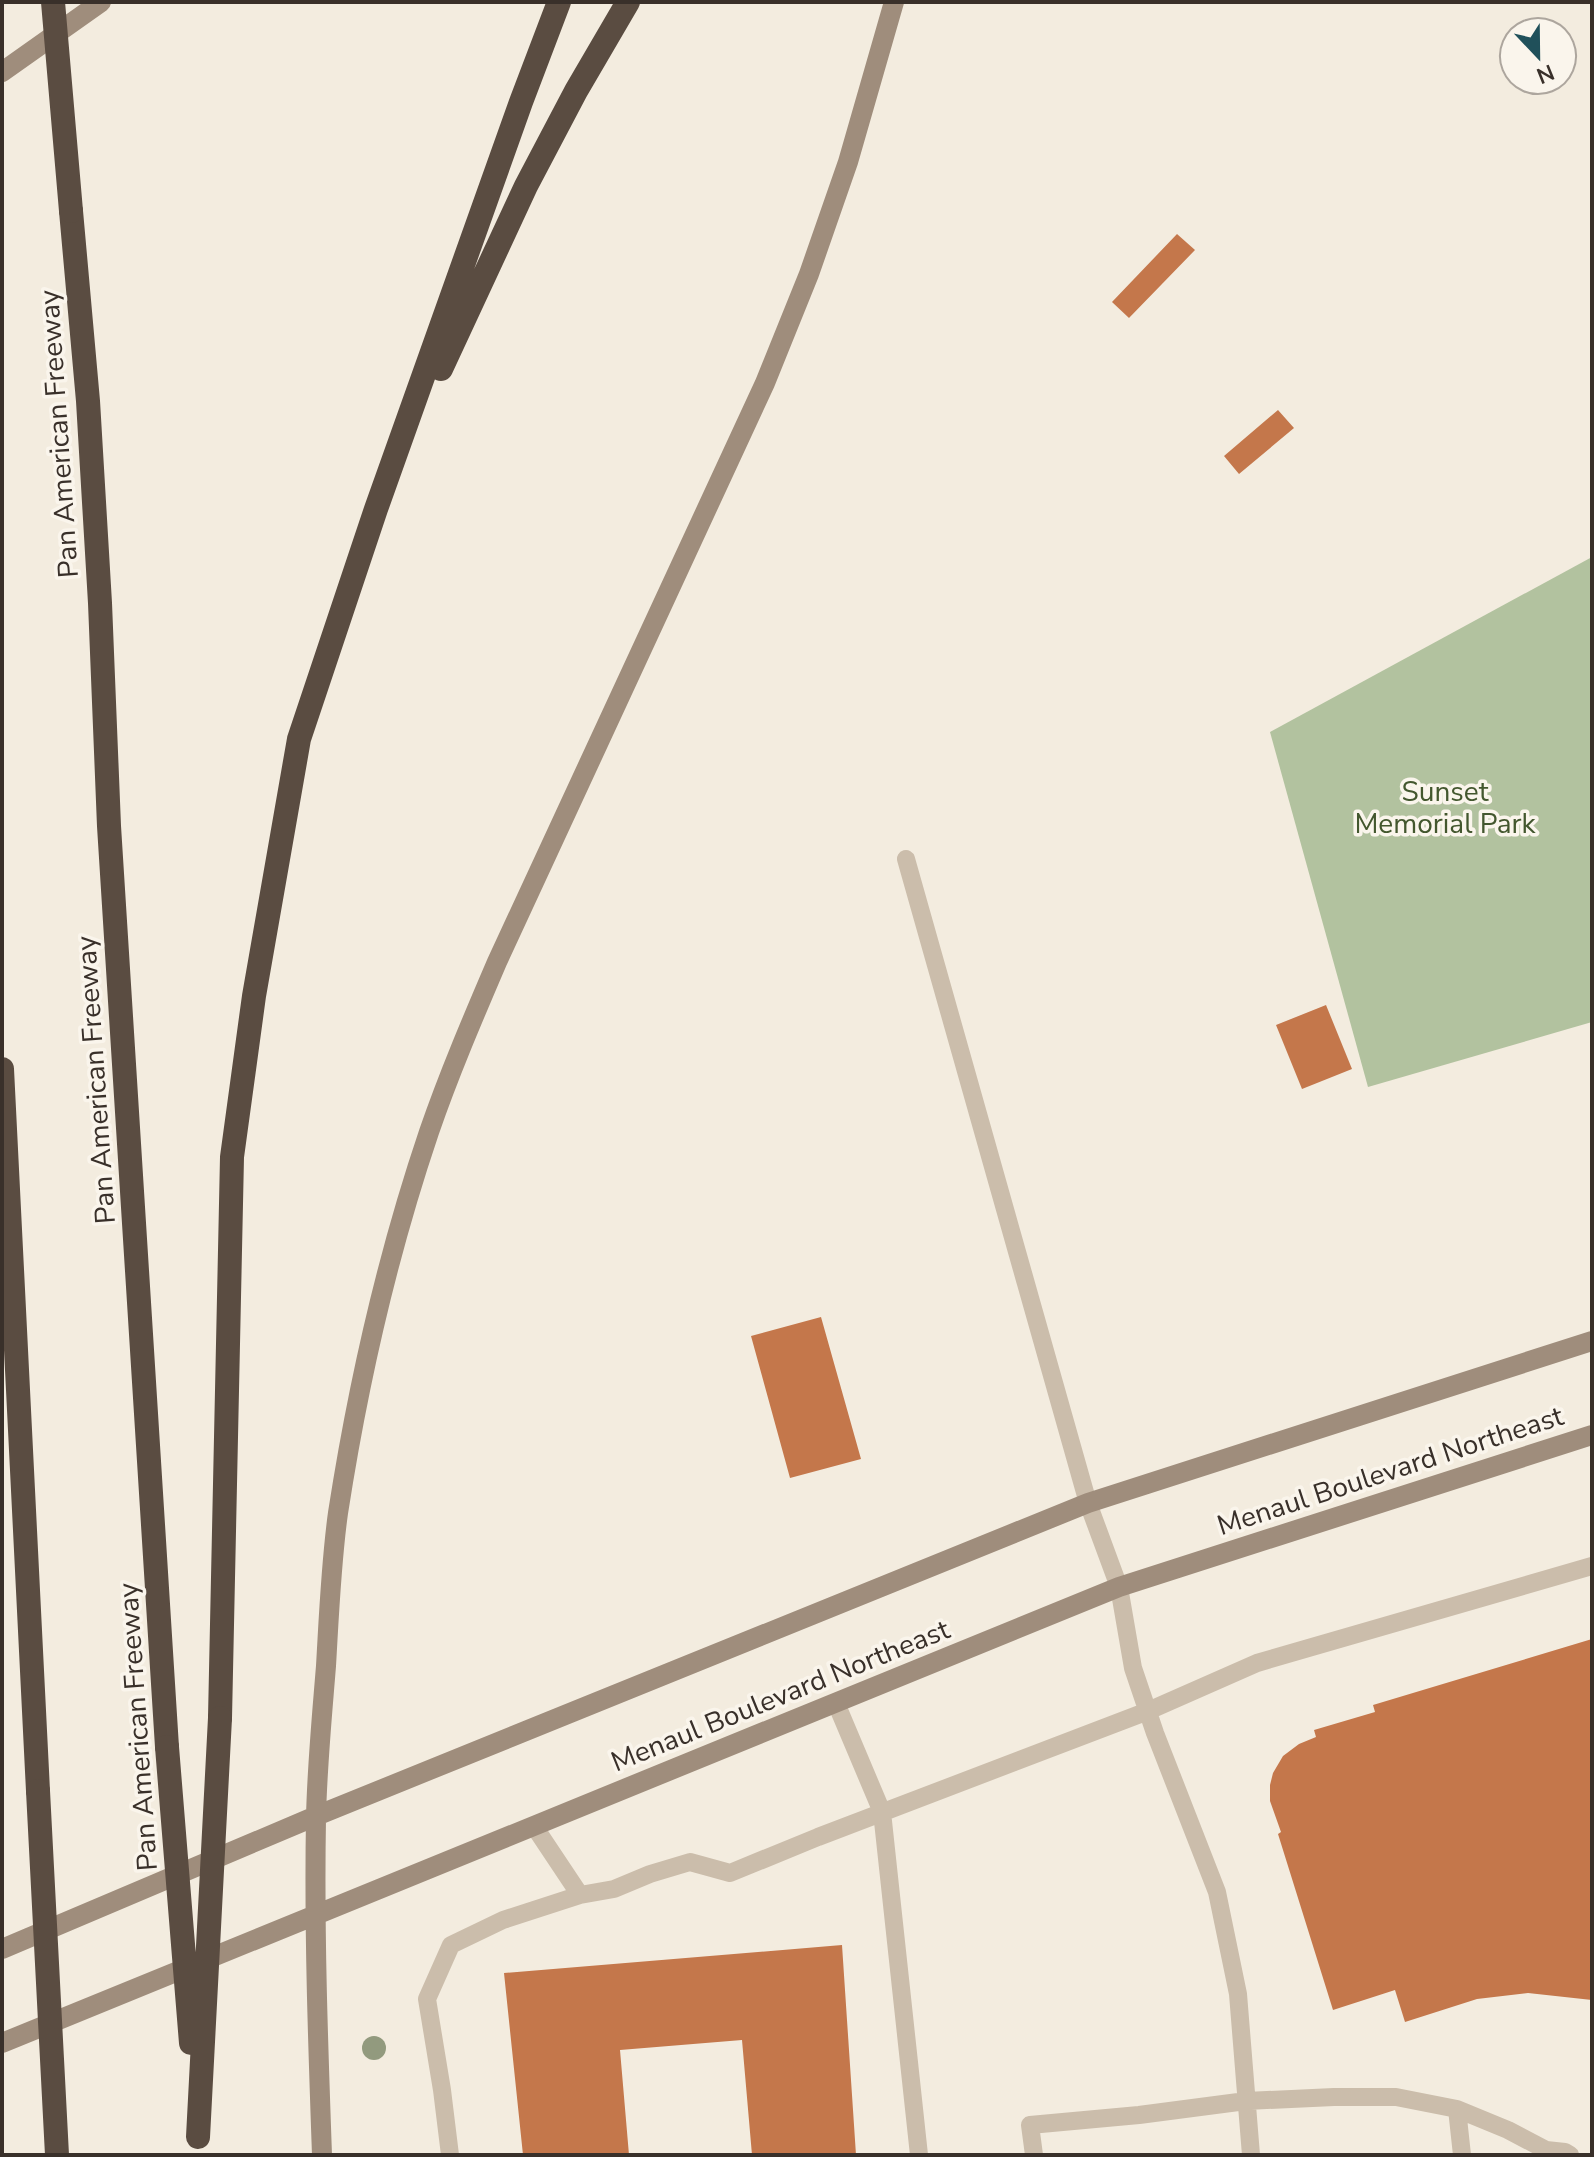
<svg xmlns="http://www.w3.org/2000/svg" width="1594" height="2157" font-family="'Nunito Sans',sans-serif">
<style>
.green{fill:#b2c29f}
.building{fill:#c4774b}
.lines{fill:none;stroke-linecap:round;stroke-linejoin:round}
.service{stroke:#cbbdab;stroke-width:18}
.secondary{stroke:#9f8d7c;stroke-width:20}
.motorway{stroke:#5a4c41;stroke-width:24}
.motorway-bridge{stroke:#5a4c41;stroke-width:24}
.tree{fill:#929a7e}
.labels{text-anchor:middle;stroke-width:7;stroke-linejoin:round;paint-order:stroke}
.street-label{font-size:28px;fill:#39302a;stroke:#faf5ec}
.park-label{font-size:28px;fill:#43572e;stroke:#faf5ec}
</style>
<rect width="100%" height="100%" fill="#f3ecdf"/>
<path class="green" d="M 1592,557 L 1592,1022 L 1368,1087 L 1270,732 Z"/>
<path class="building" d="M 1177,234 L 1195,250 L 1129,318 L 1112,302 Z
M 1278,410 L 1294,428 L 1239,474 L 1224,456 Z
M 1326,1005 L 1352,1069 L 1302,1089 L 1276,1025 Z
M 821,1317 L 861,1459 L 790,1478 L 751,1336 Z
M 1592,1639 L 1592,2000 L 1528,1993 L 1477,1999 L 1405,2022 L 1395,1990 L 1333,2010 L 1278,1834 L 1281,1832 L 1270,1801 L 1270,1785 L 1273,1773 L 1283,1756 L 1299,1744 L 1316,1737 L 1314,1730 L 1375,1712 L 1373,1705 Z
M 842,1945 L 856,2155 L 752,2155 L 742,2040 L 620,2050 L 629,2155 L 523,2155 L 504,1973 Z"/>
<g class="lines">
<path class="service" d="M 906,859 L 1088,1503 L 1119,1587 L 1133,1668 L 1155,1733 L 1217,1892 L 1238,1994 L 1251,2155
M 836,1703 L 882,1812 L 919,2155
M 534,1826 L 580,1895 L 614,1889 L 650,1874 L 690,1862 L 730,1873 L 818,1837 L 1148,1711 L 1257,1663 L 1592,1566
M 1457,2109 L 1462,2155
M 450,2155 L 442,2090 L 427,1999 L 451,1945 L 503,1920 L 580,1895
M 1034,2155 L 1030,2125 L 1139,2115 L 1246,2101 L 1334,2097 L 1396,2097 L 1457,2109 L 1508,2130 L 1546,2150 L 1565,2152 L 1570,2155"/>
<path class="secondary" d="M 2,72 L 101,2
M 2,1949 L 316,1816 L 1088,1503 L 1592,1341
M 2,2043 L 1119,1587 L 1592,1435
M 322,2155 C 318,2043 314,1931 316,1818 C 317,1767 322,1716 326,1666 C 329,1615 331,1563 338,1513 C 358,1384 387,1256 429,1132 C 449,1074 473,1018 497,962 L 765,383 L 809,274 L 848,162 L 894,2"/>
<path class="motorway" d="M 71,211 L 88,401 L 100,603 L 109,826 L 167,1747
M 441,369 L 526,186 L 576,91 L 628,2
M 2,1069 L 38,1791
M 220,1718 L 232,1157 L 254,996 L 299,739 L 376,509 L 521,102 L 559,2"/>
<path class="motorway-bridge" d="M 53,2 L 71,211
M 167,1747 L 191,2043
M 38,1791 L 57,2155
M 198,2137 L 220,1718"/>
</g>
<circle class="tree" cx="374" cy="2048" r="12"/>
<g class="labels">
<g class="street-label">
<text transform="translate(58 434) rotate(-94)" y="10">Pan American Freeway</text>
<text transform="translate(95 1080) rotate(-94)" y="10">Pan American Freeway</text>
<text transform="translate(1390 1470) rotate(-18)" y="10">Menaul Boulevard Northeast</text>
<text transform="translate(780 1695) rotate(-22)" y="10">Menaul Boulevard Northeast</text>
<text transform="translate(137 1727) rotate(-94)" y="10">Pan American Freeway</text>
</g>
<g class="park-label">
<text x="1445" y="801">Sunset<tspan x="1445" dy="32">Memorial Park</tspan></text>
</g>
</g>
<rect width="1594" height="2157" fill="none" stroke="#39302a" stroke-width="8"/>
<g transform="translate(1538 56) rotate(158)"><circle r="38" fill="#faf5ec" stroke="#ada69e" stroke-width="2"/>
<path d="M0-6L14 30L0 20L-14 30Z" fill="#20505a"/>
<text y="-12" font-size="22" font-weight="bold" text-anchor="middle" fill="#39302a">N</text>
</g>
</svg>
